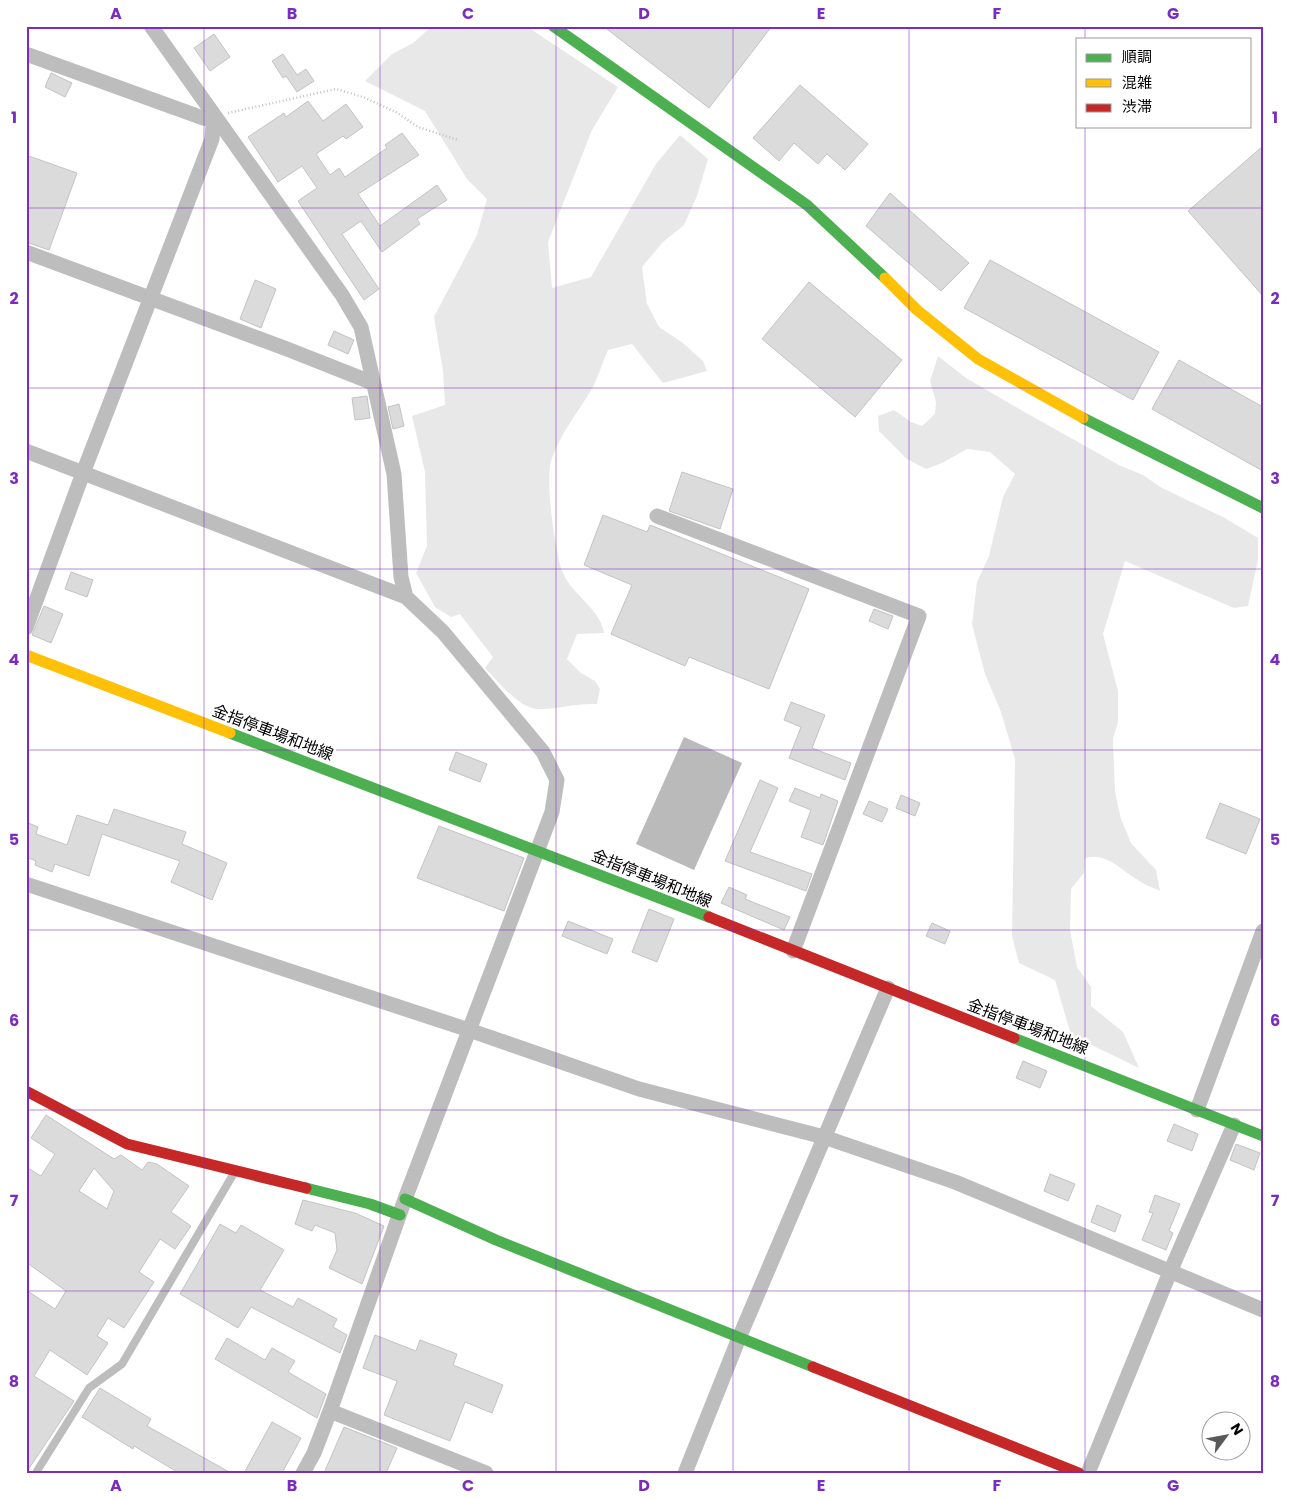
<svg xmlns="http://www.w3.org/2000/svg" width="1289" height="1499" font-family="Poppins,'Noto Sans JP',sans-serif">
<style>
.green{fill:#e8e8e8}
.water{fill:#bababa}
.building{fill:#dbdbdb;stroke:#c3c3c3;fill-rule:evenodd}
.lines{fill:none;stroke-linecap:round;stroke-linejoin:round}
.path{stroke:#c2c2c2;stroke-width:2.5;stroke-dasharray:1 2.5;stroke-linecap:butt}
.lane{stroke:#bdbdbd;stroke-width:8}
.street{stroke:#bdbdbd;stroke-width:15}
.fast{stroke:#4caf50;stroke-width:11}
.slow{stroke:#ffc107;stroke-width:11}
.jam{stroke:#c62828;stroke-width:11}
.grid{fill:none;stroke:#7b2cbf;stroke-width:1;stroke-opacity:0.55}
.labels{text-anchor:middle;stroke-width:5;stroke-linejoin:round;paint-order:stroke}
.street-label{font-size:16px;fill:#000;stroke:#fff}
.neatline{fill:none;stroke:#7b2cbf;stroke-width:2}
.grid-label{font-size:16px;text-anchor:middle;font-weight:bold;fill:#7b2cbf}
</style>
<rect width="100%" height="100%" fill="#fff"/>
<path class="green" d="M 432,26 L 526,26 L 618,87 L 592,130 L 548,242 L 552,288 L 591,277 L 656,164 L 680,135 L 708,159 L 697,196 L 684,225 L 663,242 L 642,267 L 647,304 L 659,327 L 683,343 L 703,361 L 707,371 L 663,383 L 632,344 L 608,350 C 602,363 598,379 590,392 C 577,413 560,435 552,458 C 544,479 555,546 561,568 C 569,594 600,607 604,633 L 577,634 L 567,659 L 581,673 L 595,681 L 600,689 L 597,704 C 577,703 559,709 539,709 C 520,710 497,680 485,668 L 493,657 L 460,614 L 451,617 L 435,607 L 416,573 L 427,546 L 425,472 L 412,416 L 445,405 L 443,371 L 434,317 L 477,235 L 487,199 L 467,179 L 425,111 L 365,81 L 392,54 L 413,43 Z
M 938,356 L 966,378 L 1021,410 L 1119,465 L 1143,475 L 1162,488 L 1225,518 L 1258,538 L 1258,560 L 1248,606 L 1234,608 L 1125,561 L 1103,634 L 1118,691 L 1118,722 L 1113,739 L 1115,792 L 1121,819 L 1131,843 L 1156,870 L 1160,891 C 1152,887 1144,885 1138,880 C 1120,870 1107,852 1085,858 L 1084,873 L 1071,889 L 1070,930 L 1077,967 L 1091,987 L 1091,1006 L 1123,1032 L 1139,1068 L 1071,1035 L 1055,980 L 1019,963 L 1012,936 L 1015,759 L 1001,712 L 985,674 L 972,624 L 977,582 L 989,556 L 1003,497 L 1015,474 L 990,452 L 967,449 L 942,463 L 926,469 L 907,459 L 879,431 L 878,416 L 894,410 L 911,422 L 922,426 L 935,414 L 936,402 L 930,381 Z"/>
<path class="water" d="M 684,737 L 742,763 L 694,870 L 636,844 Z"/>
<path class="building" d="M 603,26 L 772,26 L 709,108 Z
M 214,34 L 230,57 L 210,71 L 194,48 Z
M 283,54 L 297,75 L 306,69 L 314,81 L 297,92 L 286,76 L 283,78 L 272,61 Z
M 51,73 L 72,83 L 65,97 L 45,87 Z
M 800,85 L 868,144 L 845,170 L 827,154 L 818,164 L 794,143 L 779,161 L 753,138 Z
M 308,101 L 323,121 L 346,104 L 363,127 L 346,139 L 343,136 L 316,154 L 330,175 L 339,168 L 345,177 L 387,148 L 385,145 L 402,133 L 419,155 L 358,194 L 380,226 L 437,185 L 447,200 L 417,219 L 420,224 L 382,252 L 361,221 L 342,234 L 379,289 L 364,300 L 298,201 L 317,188 L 302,166 L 278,182 L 248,137 L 284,113 L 286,117 Z
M 1263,146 L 1263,296 L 1188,211 Z
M 26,155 L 77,173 L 49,250 L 26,242 Z
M 890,193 L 969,263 L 941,291 L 866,226 Z
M 990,260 L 1159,352 L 1133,400 L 964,308 Z
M 255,280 L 276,289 L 261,328 L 240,319 Z
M 809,282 L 902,360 L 855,417 L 762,339 Z
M 334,331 L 354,340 L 348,354 L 328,345 Z
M 1179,360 L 1263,407 L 1263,471 L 1152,409 Z
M 367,396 L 370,418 L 355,420 L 352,398 Z
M 399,404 L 404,426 L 393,429 L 388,407 Z
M 682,472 L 733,489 L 720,529 L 669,511 Z
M 603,515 L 647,532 L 650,525 L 809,589 L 769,689 L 689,657 L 685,666 L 611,634 L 632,585 L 584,565 Z
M 71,572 L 93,580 L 87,597 L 65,589 Z
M 44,606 L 63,614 L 51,643 L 32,635 Z
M 874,609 L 893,616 L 888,629 L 869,621 Z
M 791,702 L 825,715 L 812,748 L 851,763 L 845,780 L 789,758 L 801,727 L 784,720 Z
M 456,752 L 487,764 L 480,782 L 449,770 Z
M 760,780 L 778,788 L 750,852 L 812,874 L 806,891 L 725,861 Z
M 795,788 L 820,798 L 821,794 L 838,801 L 823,845 L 801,837 L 811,810 L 789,801 Z
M 901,795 L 920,803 L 915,816 L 896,808 Z
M 869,801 L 888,809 L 882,822 L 863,814 Z
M 1220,803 L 1260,819 L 1246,854 L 1206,838 Z
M 114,809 L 186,832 L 182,844 L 227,863 L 212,900 L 171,882 L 180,861 L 102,834 L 89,876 L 55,864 L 52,872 L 35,865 L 36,861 L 26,857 L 26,822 L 38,827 L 36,834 L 67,845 L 77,815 L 108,825 Z
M 439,826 L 524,858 L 504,911 L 417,878 Z
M 729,887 L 747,895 L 745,899 L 790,917 L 784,930 L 721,903 Z
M 649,909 L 674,919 L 657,962 L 632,952 Z
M 568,921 L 613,939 L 607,954 L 562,936 Z
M 932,923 L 950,931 L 945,944 L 926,936 Z
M 1023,1061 L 1047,1071 L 1040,1088 L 1016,1078 Z
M 46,1115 L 114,1159 L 121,1155 L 142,1170 L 148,1162 L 157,1164 L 189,1186 L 171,1212 L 191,1226 L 175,1249 L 160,1239 L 139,1272 L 154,1282 L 124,1328 L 108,1318 L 97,1336 L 108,1343 L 87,1375 L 50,1350 L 34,1376 L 74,1401 L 26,1473 L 26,1290 L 55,1309 L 66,1291 L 26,1262 L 26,1167 L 41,1176 L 55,1154 L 31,1138 ZM 94,1168 L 114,1191 L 107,1209 L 79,1191 Z
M 1174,1124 L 1198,1134 L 1192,1151 L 1167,1141 Z
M 1236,1144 L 1260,1153 L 1254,1170 L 1230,1160 Z
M 1050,1174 L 1075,1184 L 1068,1201 L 1044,1191 Z
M 1155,1195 L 1180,1204 L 1169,1231 L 1173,1233 L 1166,1250 L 1142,1240 L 1153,1213 L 1149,1212 Z
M 303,1200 L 355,1213 L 384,1226 L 362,1284 L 329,1268 L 337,1250 L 335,1233 L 315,1225 L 312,1231 L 295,1224 Z
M 1097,1205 L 1121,1215 L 1115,1232 L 1091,1222 Z
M 220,1224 L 236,1233 L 241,1225 L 284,1250 L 260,1290 L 293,1307 L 298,1298 L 337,1319 L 333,1327 L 347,1335 L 340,1353 L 251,1307 L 238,1328 L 180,1294 Z
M 375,1335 L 416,1351 L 420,1340 L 457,1354 L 453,1365 L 503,1385 L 492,1413 L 465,1402 L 450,1441 L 384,1415 L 397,1381 L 363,1368 Z
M 227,1338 L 265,1360 L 272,1348 L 295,1361 L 288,1372 L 326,1394 L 317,1418 L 215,1359 Z
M 100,1388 L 151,1419 L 147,1426 L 231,1473 L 179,1473 L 134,1446 L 133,1449 L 82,1417 Z
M 272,1422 L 301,1438 L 282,1473 L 244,1473 Z
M 344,1427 L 397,1448 L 386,1473 L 324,1473 Z"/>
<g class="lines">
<path class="path" d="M 228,113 L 336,89 L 363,97 L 396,112 L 418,127 L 458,140"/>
<path class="lane" d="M 37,1471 L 89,1388 L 122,1364 L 234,1173"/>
<path class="street" d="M 151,26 L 342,295 L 361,327 L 394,474 L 401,577 L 406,597
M 26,54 L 203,118 L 218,121 L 213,125 L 212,139 L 83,473 L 26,628
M 26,252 L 287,349 L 373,383
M 26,451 L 406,597 L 443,632 L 543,752 L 557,780 L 552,812 L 405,1199 L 330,1411 L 314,1453 L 303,1473
M 657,516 L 919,616 L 793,951
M 26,884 L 469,1030 L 639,1089 L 824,1137 L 955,1182 L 1263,1310
M 1197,1110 L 1263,931
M 330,1411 L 486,1473
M 685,1473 L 739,1338 L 888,988
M 1088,1473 L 1170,1272 L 1234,1125"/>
<path class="fast" d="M 553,26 L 807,205 L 885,278
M 1083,418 L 1263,508
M 230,733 L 709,917
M 1014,1038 L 1263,1136
M 306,1188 L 370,1204 L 400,1215
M 405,1199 L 496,1240 L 813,1367"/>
<path class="slow" d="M 885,278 L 917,310 L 978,359 L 1083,418
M 26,655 L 230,733"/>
<path class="jam" d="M 709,917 L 1014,1038
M 26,1091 L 127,1144 L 306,1188
M 813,1367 L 1079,1473"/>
</g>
<path class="grid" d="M 204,26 L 204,1473M 380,26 L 380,1473M 556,26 L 556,1473M 733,26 L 733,1473M 909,26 L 909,1473M 1085,26 L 1085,39M 1085,126 L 1085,1473M 26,208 L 1263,208M 26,388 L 1263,388M 26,569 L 1263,569M 26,750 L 1263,750M 26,930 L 1263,930M 26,1110 L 1263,1110M 26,1291 L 1263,1291"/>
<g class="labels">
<g class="street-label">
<text transform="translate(273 732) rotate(21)" y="6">金指停車場和地線</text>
<text transform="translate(652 878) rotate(22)" y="6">金指停車場和地線</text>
<text transform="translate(1028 1026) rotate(21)" y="6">金指停車場和地線</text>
</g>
</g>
<rect width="1289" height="1499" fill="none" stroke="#ffffff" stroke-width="55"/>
<rect x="1076" y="38" width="175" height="90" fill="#ffffff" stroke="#999999"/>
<rect x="1086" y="54" width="25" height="8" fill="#4caf50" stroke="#999999"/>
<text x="1122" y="62" font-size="15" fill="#000000">順調</text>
<rect x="1086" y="79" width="25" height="8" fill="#ffc107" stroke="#999999"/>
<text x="1122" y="88" font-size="15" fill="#000000">混雑</text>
<rect x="1086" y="104" width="25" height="8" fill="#c62828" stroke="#999999"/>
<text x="1122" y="112" font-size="15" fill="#000000">渋滞</text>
<g transform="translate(1226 1436) rotate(58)"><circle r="24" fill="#ffffff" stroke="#999999"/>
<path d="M0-4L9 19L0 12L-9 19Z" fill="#595959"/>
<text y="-8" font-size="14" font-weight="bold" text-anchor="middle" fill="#000000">N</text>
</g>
<rect x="28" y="28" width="1234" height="1444" class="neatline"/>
<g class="grid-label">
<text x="116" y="19">A</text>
<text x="292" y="19">B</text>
<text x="468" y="19">C</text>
<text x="644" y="19">D</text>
<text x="821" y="19">E</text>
<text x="997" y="19">F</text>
<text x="1173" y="19">G</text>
<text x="14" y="123">1</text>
<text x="1275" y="123">1</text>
<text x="14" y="304">2</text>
<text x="1275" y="304">2</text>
<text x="14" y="484">3</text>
<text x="1275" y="484">3</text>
<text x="14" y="665">4</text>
<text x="1275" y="665">4</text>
<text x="14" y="845">5</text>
<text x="1275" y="845">5</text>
<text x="14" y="1026">6</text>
<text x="1275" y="1026">6</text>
<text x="14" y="1206">7</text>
<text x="1275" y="1206">7</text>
<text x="14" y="1387">8</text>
<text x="1275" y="1387">8</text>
<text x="116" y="1491">A</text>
<text x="292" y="1491">B</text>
<text x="468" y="1491">C</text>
<text x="644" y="1491">D</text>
<text x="821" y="1491">E</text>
<text x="997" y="1491">F</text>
<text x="1173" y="1491">G</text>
</g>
</svg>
